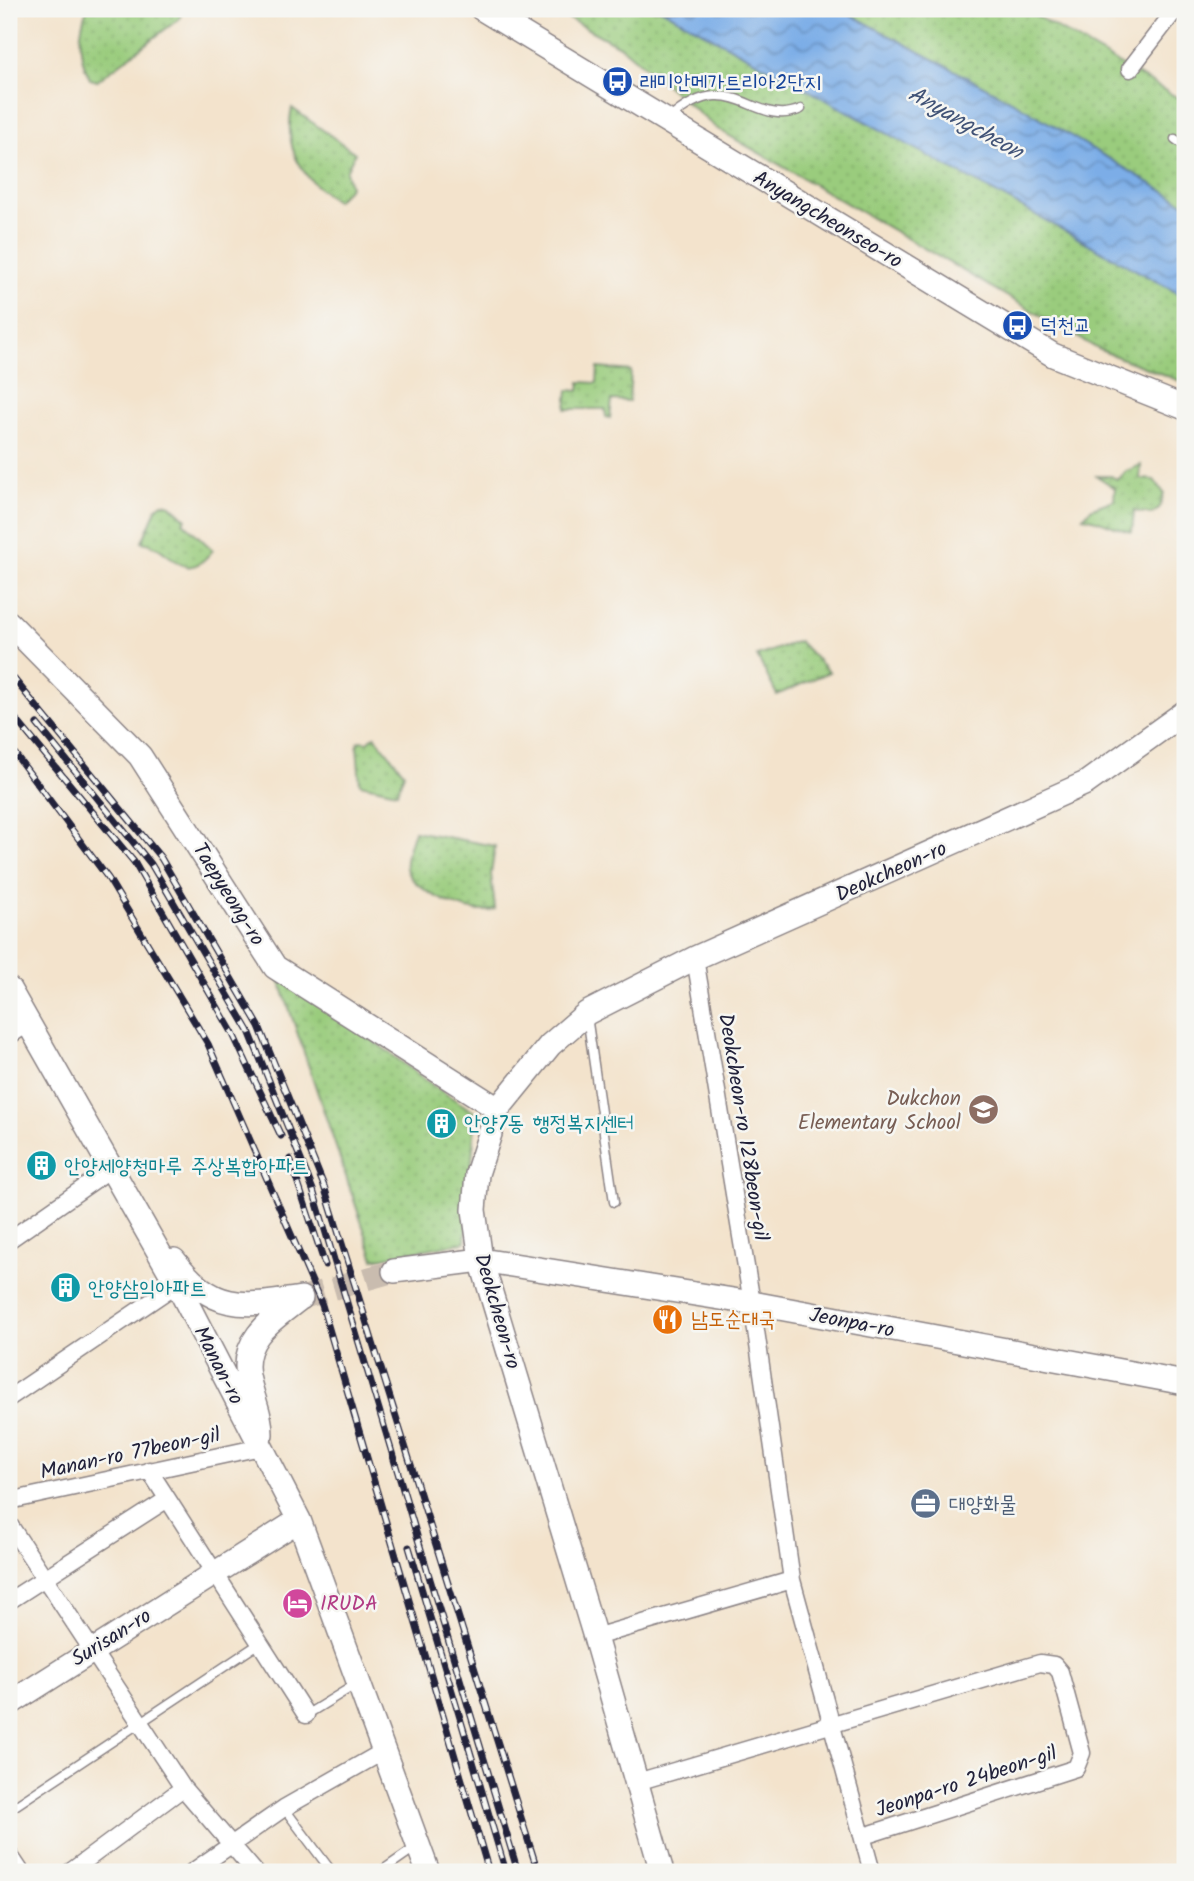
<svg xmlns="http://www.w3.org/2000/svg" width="1194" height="1881" font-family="Kalam,'Poor Story',sans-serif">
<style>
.park{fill:url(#park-dots);stroke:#5e775c;stroke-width:2}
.water{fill:url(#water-waves);stroke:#4e6891;stroke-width:2}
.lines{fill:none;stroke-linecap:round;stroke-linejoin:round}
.secondary-tunnel{stroke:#c9bcaf;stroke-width:23;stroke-dasharray:23 11;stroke-linecap:butt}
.lane-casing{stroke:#8a8284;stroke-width:11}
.street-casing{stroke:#8a8284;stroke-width:19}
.secondary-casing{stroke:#8a8284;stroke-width:26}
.lane{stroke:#fff;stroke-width:8}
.street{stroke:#fff;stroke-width:16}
.secondary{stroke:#fff;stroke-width:23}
.rail-casing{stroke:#22223b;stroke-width:7}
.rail{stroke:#f6f6f2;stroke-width:4.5;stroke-dasharray:13;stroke-linecap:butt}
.labels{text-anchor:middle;stroke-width:5;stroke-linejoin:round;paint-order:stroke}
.transit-label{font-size:21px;fill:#164399;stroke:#f6f6f2;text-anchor:start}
.street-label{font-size:21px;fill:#22223b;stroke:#f6f6f2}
.education-label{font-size:21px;fill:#785e54;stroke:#f6f6f2;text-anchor:end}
.culture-label{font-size:21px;fill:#0d838f;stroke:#f6f6f2;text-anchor:start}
.food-label{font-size:21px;fill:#c56008;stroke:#f6f6f2;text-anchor:start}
.service-label{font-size:21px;fill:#4e5e75;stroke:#f6f6f2;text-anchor:start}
.hotel-label{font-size:21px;fill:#b23c85;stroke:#f6f6f2;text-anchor:start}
.water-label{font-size:23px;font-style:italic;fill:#415377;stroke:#f6f6f2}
</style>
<defs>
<pattern id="park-dots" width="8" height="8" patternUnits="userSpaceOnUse" patternTransform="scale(1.75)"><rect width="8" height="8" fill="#9acc7d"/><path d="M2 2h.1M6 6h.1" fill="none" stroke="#84af6d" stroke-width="1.8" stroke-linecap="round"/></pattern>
<pattern id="water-waves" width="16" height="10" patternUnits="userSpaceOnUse" patternTransform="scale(1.75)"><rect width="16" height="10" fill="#7bade7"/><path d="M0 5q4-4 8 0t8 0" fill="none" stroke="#648cbc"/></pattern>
</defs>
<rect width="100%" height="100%" fill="#f6f6f2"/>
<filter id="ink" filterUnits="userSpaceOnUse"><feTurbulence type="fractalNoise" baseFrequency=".0143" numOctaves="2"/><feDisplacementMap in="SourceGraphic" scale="14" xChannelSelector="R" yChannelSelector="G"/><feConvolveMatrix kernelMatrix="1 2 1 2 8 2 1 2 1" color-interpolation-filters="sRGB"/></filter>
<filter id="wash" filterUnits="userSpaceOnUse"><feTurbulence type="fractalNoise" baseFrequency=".00686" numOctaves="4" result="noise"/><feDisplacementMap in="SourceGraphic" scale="28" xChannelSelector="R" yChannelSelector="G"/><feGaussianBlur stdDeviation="1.57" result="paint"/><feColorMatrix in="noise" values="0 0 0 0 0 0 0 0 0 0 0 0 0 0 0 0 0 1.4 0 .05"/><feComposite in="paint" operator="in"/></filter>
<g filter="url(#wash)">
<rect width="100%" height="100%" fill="#f3e3cc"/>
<path class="park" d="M 87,9 L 181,9 L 180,18 L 97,81 L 90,79 C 78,56 78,32 87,9 Z
M 551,9 L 661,9 L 1185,297 L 1185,383 L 1100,350 L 716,128 L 623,48 Z
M 840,9 L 1024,9 L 1185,102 L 1185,204 L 1017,104 Z
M 292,108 L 355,153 L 346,171 L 350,187 L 336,201 C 302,179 283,149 292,108 Z
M 598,368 L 631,371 L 629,401 L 612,400 L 610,418 L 606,417 L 605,409 L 566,409 L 568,390 L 579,391 L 580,382 L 597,383 Z
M 1141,465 L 1140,479 L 1154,480 L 1164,493 L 1159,509 L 1151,514 L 1134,511 L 1132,532 C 1114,529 1101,519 1083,517 L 1092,508 L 1114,500 L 1115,488 L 1097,476 L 1111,476 L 1118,480 L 1126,471 Z
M 162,503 L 171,505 L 186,519 L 183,522 L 213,550 C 182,590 172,545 142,542 L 157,507 Z
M 799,641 L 829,672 L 777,695 L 757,656 Z
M 375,736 L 404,773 L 397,792 L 360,784 L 357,746 L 359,741 L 368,742 Z
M 414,831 L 495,846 L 491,874 L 495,909 C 474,919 411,891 406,868 C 404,857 411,841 414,831 Z
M 275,967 L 435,1087 L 476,1113 L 465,1242 L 374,1259 Z"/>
<path class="water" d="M 661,9 L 840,9 L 1017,104 L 1185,204 L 1185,297 Z"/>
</g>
<g filter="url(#ink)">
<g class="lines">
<path class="secondary-tunnel" d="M 301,1298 L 394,1271"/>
<defs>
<path id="lane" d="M 668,120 C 732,62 753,130 801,109
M 1175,139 L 1185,146
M 587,1016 L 614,1202
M 306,1715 L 358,1683
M 284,1808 L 332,1872
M 9,1810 L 260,1643
M 380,1872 L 416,1847"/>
<path id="street" d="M 1130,69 L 1176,9
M 695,958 L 752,1303 L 792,1580 L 872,1872
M 9,1036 L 27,1024
M 9,1240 L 109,1170
M 9,1398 L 177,1284
M 149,1470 L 306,1715
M 9,1501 L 261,1447
M 9,1524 L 183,1788 L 255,1872
M 9,1601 L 166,1500
M 595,1637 L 792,1580
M 637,1782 L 1040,1663 L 1054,1665 L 1060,1672 L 1082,1753 L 1076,1768 L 864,1836
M 9,1854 L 21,1872
M 70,1872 L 183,1788
M 192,1872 L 284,1808 L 384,1751"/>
<path id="secondary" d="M 482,9 L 1053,355 L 1185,408
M 9,623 L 140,756 L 275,967 L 498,1109
M 9,989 L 177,1284 L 299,1520 L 428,1872
M 174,1260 C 213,1312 242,1307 301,1298
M 394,1271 L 481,1260 L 752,1303 L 1185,1383
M 261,1434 C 261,1413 252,1397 248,1376 C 241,1339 272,1320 298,1300
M 9,1704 L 299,1520
M 662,1872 L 595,1637 L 481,1260 L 474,1210 L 477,1174 L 498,1109 L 550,1045 L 587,1013 L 695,958 L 1086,783 L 1185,712"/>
</defs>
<use href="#lane" class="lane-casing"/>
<use href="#street" class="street-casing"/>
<use href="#secondary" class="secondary-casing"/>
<use href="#lane" class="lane"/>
<use href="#street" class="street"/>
<use href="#secondary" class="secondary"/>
<defs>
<path id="rail" d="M 9,673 L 161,858 L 259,1026 L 324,1186 L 538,1872
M 9,711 L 134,862 L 232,1032 L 281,1136
M 37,724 L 151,864 L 249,1031 L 313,1190 L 518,1872
M 9,746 L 108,878 L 208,1044 L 322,1305 L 489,1872
M 290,1159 L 325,1265
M 409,1547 L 506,1872"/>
</defs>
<use href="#rail" class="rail-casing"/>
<use href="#rail" class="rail"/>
</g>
</g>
<defs>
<symbol id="bus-disc" viewBox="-11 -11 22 22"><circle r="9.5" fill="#1a4fb4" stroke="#f6f6f2"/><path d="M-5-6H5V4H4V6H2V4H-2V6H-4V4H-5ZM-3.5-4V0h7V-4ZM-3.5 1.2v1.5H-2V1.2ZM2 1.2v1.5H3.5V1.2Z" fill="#fff"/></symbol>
<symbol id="school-disc" viewBox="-11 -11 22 22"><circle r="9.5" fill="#8d6e63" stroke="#f6f6f2"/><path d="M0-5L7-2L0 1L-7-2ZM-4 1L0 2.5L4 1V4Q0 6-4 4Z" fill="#fff"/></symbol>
<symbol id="building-disc" viewBox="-11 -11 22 22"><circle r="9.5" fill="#0f9aa8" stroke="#f6f6f2"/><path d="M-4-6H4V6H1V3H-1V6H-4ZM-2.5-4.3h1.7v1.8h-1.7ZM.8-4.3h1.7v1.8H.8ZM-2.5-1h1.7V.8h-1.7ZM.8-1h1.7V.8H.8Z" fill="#fff"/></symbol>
<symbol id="restaurant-disc" viewBox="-11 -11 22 22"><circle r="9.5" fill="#e8710a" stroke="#f6f6f2"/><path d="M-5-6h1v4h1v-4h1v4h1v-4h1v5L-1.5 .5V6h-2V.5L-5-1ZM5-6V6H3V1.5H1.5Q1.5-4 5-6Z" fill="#fff"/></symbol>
<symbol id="office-disc" viewBox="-11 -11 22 22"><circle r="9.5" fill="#5c6f8a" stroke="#f6f6f2"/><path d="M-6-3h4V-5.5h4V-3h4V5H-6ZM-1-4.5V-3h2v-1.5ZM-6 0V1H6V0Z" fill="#fff"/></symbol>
<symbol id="hotel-disc" viewBox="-11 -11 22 22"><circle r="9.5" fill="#d1479c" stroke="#f6f6f2"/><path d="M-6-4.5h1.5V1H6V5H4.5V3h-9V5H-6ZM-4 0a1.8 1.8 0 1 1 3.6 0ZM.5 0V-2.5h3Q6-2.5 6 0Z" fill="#fff"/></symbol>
</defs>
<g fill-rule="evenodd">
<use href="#bus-disc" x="600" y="64" width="35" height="35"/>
<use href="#bus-disc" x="1000" y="308" width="35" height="35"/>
<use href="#school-disc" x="966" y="1092" width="35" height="35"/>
<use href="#building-disc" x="424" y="1106" width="35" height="35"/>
<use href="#building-disc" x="24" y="1148" width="35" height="35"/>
<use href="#building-disc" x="48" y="1270" width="35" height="35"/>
<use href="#restaurant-disc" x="650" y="1302" width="35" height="35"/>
<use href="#office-disc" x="908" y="1486" width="35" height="35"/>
<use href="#hotel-disc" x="280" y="1586" width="35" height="35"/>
</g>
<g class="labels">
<g class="transit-label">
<text x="640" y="89">래미안메가트리아2단지</text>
<text x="1040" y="332">덕천교</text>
</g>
<g class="street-label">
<text transform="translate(828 219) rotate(31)" y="7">Anyangcheonseo-ro</text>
<text transform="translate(891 871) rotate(-24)" y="7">Deokcheon-ro</text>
<text transform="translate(229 894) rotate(58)" y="7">Taepyeong-ro</text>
<text transform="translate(744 1127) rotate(81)" y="7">Deokcheon-ro 128beon-gil</text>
<text transform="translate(498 1311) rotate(74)" y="7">Deokcheon-ro</text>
<text transform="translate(852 1322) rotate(11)" y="7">Jeonpa-ro</text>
<text transform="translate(219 1365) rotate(63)" y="7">Manan-ro</text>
<text transform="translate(130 1453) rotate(-12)" y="7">Manan-ro 77beon-gil</text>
<text transform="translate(111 1637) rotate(-32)" y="7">Surisan-ro</text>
<text transform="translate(966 1781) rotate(-18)" y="7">Jeonpa-ro 24beon-gil</text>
</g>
<g class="education-label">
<text x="961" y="1105">Dukchon<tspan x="961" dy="24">Elementary School</tspan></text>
</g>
<g class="culture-label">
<text x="464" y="1130">안양7동 행정복지센터</text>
<text x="64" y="1173">안양세양청마루 주상복합아파트</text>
<text x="88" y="1295">안양삼익아파트</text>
</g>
<g class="food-label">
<text x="691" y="1326">남도순대국</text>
</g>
<g class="service-label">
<text x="949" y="1511">대양화물</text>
</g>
<g class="hotel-label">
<text x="320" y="1610">IRUDA</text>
</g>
<g class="water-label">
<text transform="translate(966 122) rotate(29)" y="8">Anyangcheon</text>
</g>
</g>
<rect width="1194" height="1881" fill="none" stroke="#f6f6f2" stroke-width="35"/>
</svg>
